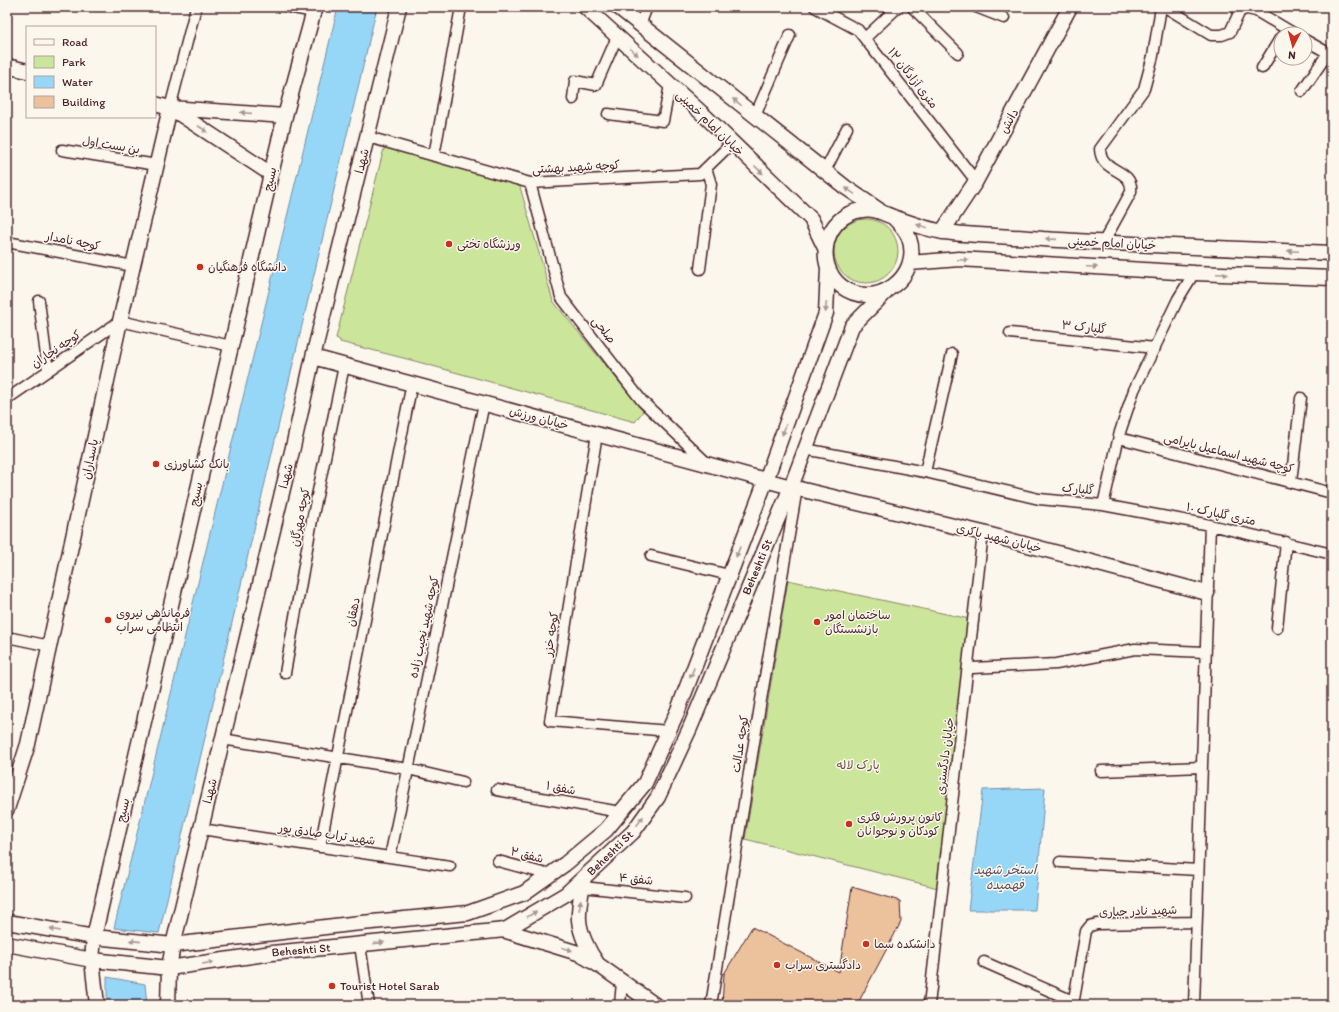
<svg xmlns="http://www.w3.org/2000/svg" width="1339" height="1012" font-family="Itim,'Playpen Sans Arabic',sans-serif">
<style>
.green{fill:#cbe59b;stroke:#8a8263}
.water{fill:#96d7f8;stroke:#788da6}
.building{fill:#ecc29c;stroke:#4a1f2b}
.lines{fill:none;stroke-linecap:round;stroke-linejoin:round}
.street-casing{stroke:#4a1f2b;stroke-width:13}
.secondary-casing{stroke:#4a1f2b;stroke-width:17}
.street{stroke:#fbf7ec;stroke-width:10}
.secondary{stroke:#fbf7ec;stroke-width:14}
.oneway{fill:#ab9695}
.poi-dot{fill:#c8321e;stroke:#fbf7ec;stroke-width:1.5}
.labels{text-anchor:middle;stroke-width:3;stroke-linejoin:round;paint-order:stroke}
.street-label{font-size:12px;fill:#4a1f2b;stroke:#fbf7ec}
.poi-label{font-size:12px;fill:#4a1f2b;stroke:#fbf7ec;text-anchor:start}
.park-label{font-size:12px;fill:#6a5047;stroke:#fbf7ec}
.water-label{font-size:13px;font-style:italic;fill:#5d4d5e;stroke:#fbf7ec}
</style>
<rect width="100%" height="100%" fill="#fbf7ec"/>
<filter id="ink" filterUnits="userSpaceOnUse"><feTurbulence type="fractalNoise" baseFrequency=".025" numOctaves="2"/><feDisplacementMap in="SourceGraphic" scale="8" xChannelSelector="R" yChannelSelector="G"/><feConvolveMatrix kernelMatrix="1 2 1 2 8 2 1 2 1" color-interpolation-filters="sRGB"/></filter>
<g filter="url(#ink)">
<path class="green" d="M 385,147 L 511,178 L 520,187 L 553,301 L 643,411 L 635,422 L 411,360 L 340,342 L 340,340 L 336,338 L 383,152 Z
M834 251a32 32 0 1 1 64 0a32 32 0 1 1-64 0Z
M 788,580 L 979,621 L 942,889 L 745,839 Z"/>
<path class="water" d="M 338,7 L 377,7 L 159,933 L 114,928 Z
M 1045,788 L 1035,910 L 968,910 L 983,790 Z
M 107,977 L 145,984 L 147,1005 L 107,1005 Z"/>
<path class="building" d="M 852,887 L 900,901 L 901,922 L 857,1005 L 722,1005 L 724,974 L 752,927 L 839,972 Z"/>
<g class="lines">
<defs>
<path id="street" d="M 288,7 L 314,12
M 815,7 L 858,30 L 976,181
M 912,7 L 958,53
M 976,7 L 1004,18
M 1165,7 L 1211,35 L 1222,35 L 1230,32 L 1240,11 L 1247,9 L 1256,11 L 1295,34
M 640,25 L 647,7
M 865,38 L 898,7
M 1305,40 L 1332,55
M 1262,68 L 1281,37
M 1302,91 L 1328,53
M 573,99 L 575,81 L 596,85 L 617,37
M 170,108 L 196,7
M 608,114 L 663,121 L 670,85
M 755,116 L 790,35
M 368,137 L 530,183 L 700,174 L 732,143
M 62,150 L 157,165
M 434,156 L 461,7
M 825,171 L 847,128
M 530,183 L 561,297 L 642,401 L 708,464
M 7,242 L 133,266
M 1103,243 L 1131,192 C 1134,168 1101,174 1100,149 L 1144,89 L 1153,56 L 1161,7
M 700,269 L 711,184 L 706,168
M 39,301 L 48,371
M 1010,333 L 1155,348
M 7,399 L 120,321 L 231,346
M 597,434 L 550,721 L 669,731
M 1119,438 L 1332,493
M 805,449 L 925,472 L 1039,499 L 1103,505 L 1210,525 L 1332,554
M 925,472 L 952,354
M 1291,482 L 1301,398
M 1103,505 L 1120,432 L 1134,390 L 1178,299 L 1194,273
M 651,556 L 729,575
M 1277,628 L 1286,542
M 7,637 L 50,646
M 972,668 L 1056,664 L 1135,649 L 1205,652
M 285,673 L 312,520 L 344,366
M 222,739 L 408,769 L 463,782
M 1101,771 L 1202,767
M 497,790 L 620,812
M 201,829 L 450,866
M 320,847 L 412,383
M 390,857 L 484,403
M 498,861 L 550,875
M 1060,862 L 1198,870
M 583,887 L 685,898
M 360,945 L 369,1005
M 984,962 L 1073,1001
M 620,1005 L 622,982
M 711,1005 L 760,706 L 797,488
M 929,1005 L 983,533
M 1073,1005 L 1086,931 L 1090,926 L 1097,924 L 1196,922
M 1194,1005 L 1210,525"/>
<path id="secondary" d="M 585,7 L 706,117 L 811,219 L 825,248
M 618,7 L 845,187 L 879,210
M 7,66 L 27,71
M 155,104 L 170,108 L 285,116
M 172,109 L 271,174
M 894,218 C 900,224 906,230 909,238 C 923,277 874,312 841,286 C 813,263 825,215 862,210 C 877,208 883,214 896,218 C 910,223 929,230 944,232 C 977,236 1010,236 1043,239 C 1139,245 1236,249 1332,253
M 942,232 L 976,181 L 1070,7
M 910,263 L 959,259 L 1194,273 L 1332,278
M 313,357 L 791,487 L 983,533 L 1207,593
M 7,809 L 28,744 L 120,321 L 170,108
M 584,877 C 582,891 578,906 579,920 C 580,934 589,952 597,963
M 7,922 L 94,937 L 173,945 L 351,924 L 468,913 L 524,893 L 565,864 L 606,830 L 645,783 L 678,710 L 766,480 L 826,313 L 828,268
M 503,930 L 578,953 L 600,966 L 655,1005
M 7,944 L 92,960 L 169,968 L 272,953 L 505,930 L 566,894 L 633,832 L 658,797 L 690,728 L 791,487 L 852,326 L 887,291
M 97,1005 L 92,960 L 94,937 L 271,174 L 285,116 L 315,7
M 168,1005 L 169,968 L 173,945 L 293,447 L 313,357 L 399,7"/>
</defs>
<use href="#street" class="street-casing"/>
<use href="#secondary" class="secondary-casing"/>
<use href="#street" class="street"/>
<use href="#secondary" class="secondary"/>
</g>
<defs><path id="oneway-solid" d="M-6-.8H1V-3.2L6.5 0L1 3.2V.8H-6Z"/></defs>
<g class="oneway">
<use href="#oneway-solid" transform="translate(634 52) rotate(42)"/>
<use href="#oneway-solid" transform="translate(737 102) rotate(-142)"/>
<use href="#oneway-solid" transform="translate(246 113) rotate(-176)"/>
<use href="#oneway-solid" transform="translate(203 129) rotate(33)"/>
<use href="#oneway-solid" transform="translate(759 170) rotate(44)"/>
<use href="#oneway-solid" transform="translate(850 191) rotate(-146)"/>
<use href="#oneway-solid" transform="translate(922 226) rotate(-164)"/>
<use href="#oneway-solid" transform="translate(1051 239) rotate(-176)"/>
<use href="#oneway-solid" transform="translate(1293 251) rotate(-178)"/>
<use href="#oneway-solid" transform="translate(963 260) rotate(2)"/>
<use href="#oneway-solid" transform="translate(1092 267) rotate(3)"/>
<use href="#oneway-solid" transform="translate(1222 274) rotate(2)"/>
<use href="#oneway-solid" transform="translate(826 307) rotate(94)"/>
<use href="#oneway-solid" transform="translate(784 430) rotate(110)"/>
<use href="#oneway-solid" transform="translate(738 552) rotate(111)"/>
<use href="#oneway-solid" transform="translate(692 673) rotate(111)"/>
<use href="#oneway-solid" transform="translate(640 821) rotate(-55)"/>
<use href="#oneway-solid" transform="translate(580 905) rotate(-82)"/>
<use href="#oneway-solid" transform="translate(532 914) rotate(-31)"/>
<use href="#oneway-solid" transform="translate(55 930) rotate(-171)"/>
<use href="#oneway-solid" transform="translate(135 941) rotate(-174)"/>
<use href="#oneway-solid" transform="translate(379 943) rotate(-6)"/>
<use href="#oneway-solid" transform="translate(567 949) rotate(18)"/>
<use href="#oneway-solid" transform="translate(208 963) rotate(-9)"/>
</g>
</g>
<g class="poi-dot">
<circle cx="449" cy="244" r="4"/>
<circle cx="200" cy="267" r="4"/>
<circle cx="156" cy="464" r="4"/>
<circle cx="108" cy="620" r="4"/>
<circle cx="817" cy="622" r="4"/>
<circle cx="849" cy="824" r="4"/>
<circle cx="866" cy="944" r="4"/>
<circle cx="777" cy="965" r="4"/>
<circle cx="332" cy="986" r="4"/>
</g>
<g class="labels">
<g class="street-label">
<text transform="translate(913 78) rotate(52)" y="4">۱۲ متری آزادگان</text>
<text transform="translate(1009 121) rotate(-61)" y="4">دانش</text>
<text transform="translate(710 123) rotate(44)" y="4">خیابان امام خمینی</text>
<text transform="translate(111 145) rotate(9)" y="4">بن بست اول</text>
<text transform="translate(362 161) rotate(-76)" y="4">شهدا</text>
<text transform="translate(576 167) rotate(-3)" y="4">کوچه شهید بهشتی</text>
<text transform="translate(270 179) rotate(-77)" y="4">بسیج</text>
<text transform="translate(73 241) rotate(11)" y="4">کوچه نامدار</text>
<text transform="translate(1112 243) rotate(3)" y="4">خیابان امام خمینی</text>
<text transform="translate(1084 327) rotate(6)" y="4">گلپارک ۳</text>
<text transform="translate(604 330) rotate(52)" y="4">صلحی</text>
<text transform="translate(56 349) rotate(-34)" y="4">کوچه نجاران</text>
<text transform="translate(539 418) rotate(15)" y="4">خیابان ورزش</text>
<text transform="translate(1229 453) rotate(14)" y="4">کوچه شهید اسماعیل بایرامی</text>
<text transform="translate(90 459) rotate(-78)" y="4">پاسداران</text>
<text transform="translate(286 476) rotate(-76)" y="4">شهدا</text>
<text transform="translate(1078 489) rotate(5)" y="4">گلپارک</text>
<text transform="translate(196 494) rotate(-77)" y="4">بسیج</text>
<text transform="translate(1221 514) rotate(12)" y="4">۱۰ متری گلپارک</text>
<text transform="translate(300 517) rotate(-79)" y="4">کوچه مهرگان</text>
<text transform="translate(999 538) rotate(14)" y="4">خیابان شهید باکری</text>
<text transform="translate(757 567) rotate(-67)" y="4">Beheshti St</text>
<text transform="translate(353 612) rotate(-79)" y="4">دهقان</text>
<text transform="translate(424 627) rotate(-78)" y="4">کوچه شهید نجیب زاده</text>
<text transform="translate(551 634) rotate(-81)" y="4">کوچه خزر</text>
<text transform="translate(740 744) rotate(-81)" y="4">کوچه عدالت</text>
<text transform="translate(945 756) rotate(-83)" y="4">خیابان دادگستری</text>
<text transform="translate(561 788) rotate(10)" y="4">شفق ۱</text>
<text transform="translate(210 791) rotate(-76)" y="4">شهدا</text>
<text transform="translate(123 810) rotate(-77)" y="4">بسیج</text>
<text transform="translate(327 834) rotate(8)" y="4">شهید تراب صادق پور</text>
<text transform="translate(610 853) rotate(-44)" y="4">Beheshti St</text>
<text transform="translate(527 855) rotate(14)" y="4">شفق ۲</text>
<text transform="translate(636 879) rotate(6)" y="4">شفق ۴</text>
<text transform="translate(1138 911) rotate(-2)" y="4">شهید نادر جباری</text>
<text transform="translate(301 950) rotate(-5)" y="4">Beheshti St</text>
</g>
<g class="poi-label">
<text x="457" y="248">ورزشگاه تختی</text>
<text x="208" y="271">دانشگاه فرهنگیان</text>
<text x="164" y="468">بانک کشاورزی</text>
<text x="116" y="617">فرماندهی نیروی<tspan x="116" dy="14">انتظامی سراب</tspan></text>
<text x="825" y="619">ساختمان امور<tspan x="825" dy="14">بازنشستگان</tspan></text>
<text x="857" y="821">کانون پرورش فکری<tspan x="857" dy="14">کودکان و نوجوانان</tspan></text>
<text x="874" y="948">دانشکده سما</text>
<text x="785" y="969">دادگستری سراب</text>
<text x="340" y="990">Tourist Hotel Sarab</text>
</g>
<g class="park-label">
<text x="858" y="769">پارک لاله</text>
</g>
<g class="water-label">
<text x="1005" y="874">استخر شهید<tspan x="1005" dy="15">فهمیده</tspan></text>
</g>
</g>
<rect width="1339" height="1012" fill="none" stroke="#fbf7ec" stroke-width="24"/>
<rect x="12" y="12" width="1315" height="988" fill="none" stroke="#4a1f2b" stroke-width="1.5" filter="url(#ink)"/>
<rect x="26" y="26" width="130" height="92" fill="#fbf7ec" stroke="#b4a19f"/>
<rect x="34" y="39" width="20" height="6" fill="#fbf7ec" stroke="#b4a19f"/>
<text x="62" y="46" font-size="12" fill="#4a1f2b">Road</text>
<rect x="34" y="56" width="20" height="12" fill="#cbe59b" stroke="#b4a19f"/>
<text x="62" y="66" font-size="12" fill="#4a1f2b">Park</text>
<rect x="34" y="76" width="20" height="12" fill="#96d7f8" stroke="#b4a19f"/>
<text x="62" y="86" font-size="12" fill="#4a1f2b">Water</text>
<rect x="34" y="96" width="20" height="12" fill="#ecc29c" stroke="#b4a19f"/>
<text x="62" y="106" font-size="12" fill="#4a1f2b">Building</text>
<g transform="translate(1293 46) rotate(186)"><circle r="19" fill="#fbf7ec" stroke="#b4a19f"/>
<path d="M0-3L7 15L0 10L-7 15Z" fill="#c8321e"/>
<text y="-6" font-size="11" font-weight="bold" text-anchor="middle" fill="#4a1f2b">N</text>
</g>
</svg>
